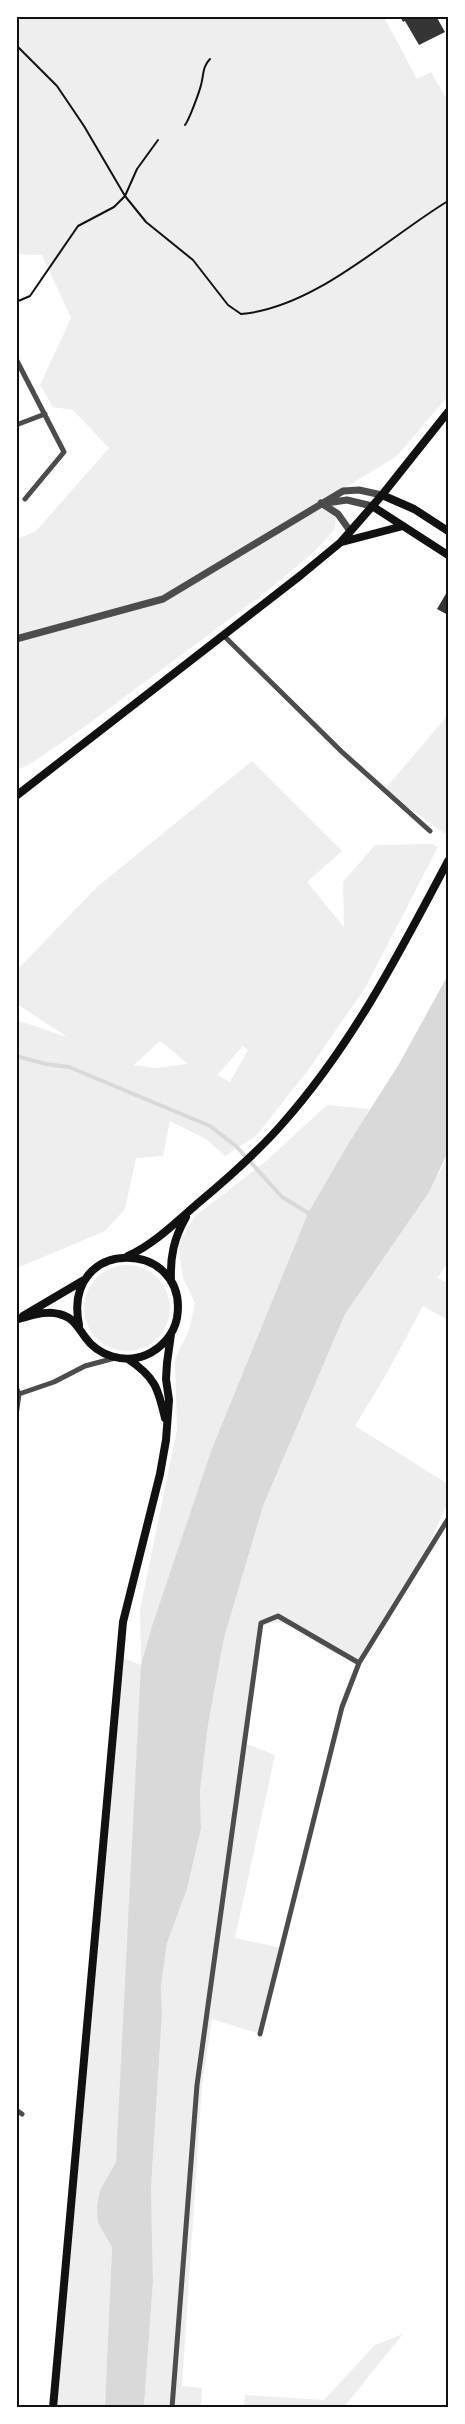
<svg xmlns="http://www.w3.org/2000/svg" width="465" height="2424" font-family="Mulish,sans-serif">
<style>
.green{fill:#eee;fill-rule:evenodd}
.water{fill:#d9d9d9}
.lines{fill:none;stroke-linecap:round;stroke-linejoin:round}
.stream{stroke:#d9d9d9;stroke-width:4}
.building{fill:#353535}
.path{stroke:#111;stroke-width:2}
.minor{stroke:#4c4c4c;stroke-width:5}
.tertiary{stroke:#4c4c4c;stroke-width:7}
.secondary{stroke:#111;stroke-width:8}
.primary{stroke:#111;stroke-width:8}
.neatline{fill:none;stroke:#111;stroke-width:2}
</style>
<rect width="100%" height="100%" fill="#fff"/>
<path class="green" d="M 17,17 L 384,17 L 417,79 L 431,72 L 448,101 L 448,396 L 397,456 L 338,492 L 335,529 L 315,551 L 267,591 L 87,725 L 30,764 L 17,770 L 17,539 L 36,531 L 109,448 L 73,410 L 53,407 L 40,385 L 71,318 L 42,255 L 17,254 Z
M 448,715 L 448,828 L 445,834 L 384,790 Z
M 252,761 L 342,851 L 307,882 L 344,927 L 343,882 L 375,845 L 432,844 L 438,847 L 365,988 L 309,1069 L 256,1136 L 225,1156 L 206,1139 L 170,1121 L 163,1156 L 136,1158 L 125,1209 L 105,1231 L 17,1268 L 17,1020 L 67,1037 L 17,1004 L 17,970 L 97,887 ZM 160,1041 L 187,1063 L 187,1064 L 156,1068 L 134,1065 ZM 243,1046 L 248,1050 L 230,1082 L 217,1075 Z
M 327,1105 L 370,1109 L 308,1213 L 211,1451 L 153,1623 L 116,2162 L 100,2190 L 98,2223 L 112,2247 L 105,2407 L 53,2408 L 120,1657 L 141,1665 L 140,1610 L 177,1429 L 175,1359 L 189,1330 L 195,1303 L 183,1278 L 178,1244 L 195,1216 L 265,1162 Z
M 448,1152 L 448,1261 L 438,1278 L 448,1283 L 448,1320 L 423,1306 L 387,1373 L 355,1426 L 448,1484 L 448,1502 L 420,1564 L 359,1663 C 349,1658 337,1655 328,1650 C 308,1639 284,1611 260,1628 L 244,1743 L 275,1755 L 235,1938 L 282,1948 L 260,2034 L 212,2019 L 202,2085 L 182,2386 L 202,2388 L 201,2407 L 144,2408 L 153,2281 L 151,2188 L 162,2013 L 161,1986 L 167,1943 L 187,1889 L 201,1829 L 200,1791 L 208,1725 L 224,1638 L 263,1506 L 345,1314 L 441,1170 Z
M84 1308a43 43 0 1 1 86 0a43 43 0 1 1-86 0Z
M 403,2334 L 344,2407 L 244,2407 L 245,2395 L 324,2400 L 375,2345 Z"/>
<path class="water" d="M 448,975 L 448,1152 L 429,1192 L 345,1314 L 263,1506 L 224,1638 L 208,1725 L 200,1791 L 201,1829 L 187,1889 L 167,1943 L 161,1986 L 162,2013 L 151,2188 L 153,2281 L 144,2407 L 105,2407 L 112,2247 L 98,2223 L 97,2207 L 100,2190 L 116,2162 L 141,1665 L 153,1623 L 211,1451 L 308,1213 L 350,1141 L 399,1064 Z"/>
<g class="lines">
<path class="stream" d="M 16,1056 L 46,1064 L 69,1067 L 210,1126 L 236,1146 L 282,1197 L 310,1214"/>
</g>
<path class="building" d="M 400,16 L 436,16 L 445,32 L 419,45 L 405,21 L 403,22 Z
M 447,592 L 448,593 L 448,615 L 437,609 Z"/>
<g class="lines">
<path class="path" d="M 16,45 L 57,86 L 84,126 L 125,196 L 146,222 L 193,260 L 228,305 L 241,314 C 315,308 387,238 448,201
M 185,125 C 189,120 199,93 201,85 C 204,75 202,67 210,59
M 16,302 L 30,296 L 78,226 L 114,207 L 125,196 L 137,169 L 158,140"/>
<path class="minor" d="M 16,359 L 64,452 L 25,499
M 16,425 L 45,414
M 223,635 L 342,752 L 430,831
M 16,1387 L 19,1394 L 16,1416
M 19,1394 L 54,1382 L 85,1366 L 115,1358
M 260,2034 L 342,1707 L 359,1663 L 448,1519
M 16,2110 L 22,2114
M 172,2408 L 197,2085 L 261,1623 L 278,1616 L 359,1663"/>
<path class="tertiary" d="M 321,503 L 338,514 L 350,531
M 326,503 L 347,500 L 372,506
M 16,639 L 163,599 L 343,491 L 359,490 L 382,495"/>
<path class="secondary" d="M 372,506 L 448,555
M 342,542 L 403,526
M 16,796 L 301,575 L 341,542 L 382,495 L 414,509 L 448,531
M 128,1256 C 154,1244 175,1223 197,1204 C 227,1179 257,1153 283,1123 C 352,1045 400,952 448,861
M 171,1281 C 170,1256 174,1238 186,1217
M 23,1316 L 84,1280
M 18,1319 C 31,1316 46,1310 59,1314 C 73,1317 77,1326 85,1337 C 98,1356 125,1364 146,1355 C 162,1348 174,1334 177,1318 C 190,1238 61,1235 79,1325
M 128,1359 C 155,1377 158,1388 165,1418
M 53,2408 L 123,1622 L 160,1474 L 166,1440 L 169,1400 L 166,1379 L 167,1363 L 171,1334"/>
<path class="primary" d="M 382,495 L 448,412"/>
</g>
<rect width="465" height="2424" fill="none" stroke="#ffffff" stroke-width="36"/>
<rect x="18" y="18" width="429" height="2388" class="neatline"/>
</svg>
